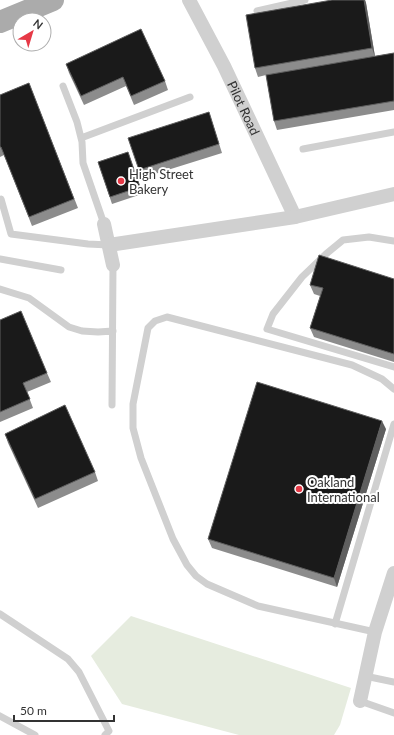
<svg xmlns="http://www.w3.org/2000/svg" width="394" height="735" font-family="Lato,sans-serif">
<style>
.green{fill:#e6ecdf}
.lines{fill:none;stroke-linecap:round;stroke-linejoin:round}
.service{stroke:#d0d0d0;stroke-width:7}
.minor{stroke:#d0d0d0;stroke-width:14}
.primary{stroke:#ababab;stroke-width:22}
.wall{fill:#8c8c8c}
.shaded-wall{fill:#5f5f5f}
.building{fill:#1a1a1a;stroke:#5f5f5f}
.poi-dot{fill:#e63946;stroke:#fff;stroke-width:1.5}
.labels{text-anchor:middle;stroke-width:4;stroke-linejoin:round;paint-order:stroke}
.street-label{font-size:13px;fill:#333;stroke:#fff}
.poi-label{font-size:13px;fill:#333;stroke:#fff;text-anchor:start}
</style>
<rect width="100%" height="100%" fill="#fff"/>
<path class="green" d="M 131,616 L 351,688 L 340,725 L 334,735 L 239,735 L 122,704 L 91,656 Z"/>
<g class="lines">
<path class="service" d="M 257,11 L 305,0
M 63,86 L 77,122 L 82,142 L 83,163 L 104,224
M 81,138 L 190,97
M 303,149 L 394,132
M 1,199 L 11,234 L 88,244 L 109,245
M 394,241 L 369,237 L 343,240 L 326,254 L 302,277 L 273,314 L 267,329 L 394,367
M 0,259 L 61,270
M 0,289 L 29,298 L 69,327 L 82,331 L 98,332 L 113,331
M 112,405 L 113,265
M 0,614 L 68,659 L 79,672 L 109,731 L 105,735
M 335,624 L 394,424
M 375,632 L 258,606 L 207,584 L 196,576 L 187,565 L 173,539 L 141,458 L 133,428 L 133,404 L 148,328 L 155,321 L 167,317 L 352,365 L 382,379 L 394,389
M 365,676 L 394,682
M 360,701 L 394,713
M 0,716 L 35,735"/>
<g class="minor">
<path id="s1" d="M 189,0 L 224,66 L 295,217 L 394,194"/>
<path d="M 104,224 L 113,265"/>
<path d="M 109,245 L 295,217"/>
<path d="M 360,701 L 375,632 L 394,573"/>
</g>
<path class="primary" d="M 0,22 L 53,0"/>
</g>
<path class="wall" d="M 332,0 L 365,0 L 366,3 L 375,56 L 394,53 L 394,110 L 277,130 L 274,121 L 266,75 L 258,77 L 255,68 Z
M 66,64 L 165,81 L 168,90 L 134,105 L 126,86 L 84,105 L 69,73 Z
M 29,83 L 78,208 L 32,226 L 4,155 L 0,157 L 0,95 Z
M 209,112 L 222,153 L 142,178 L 139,170 Z
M 128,152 L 142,194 L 112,204 L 98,162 Z
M 394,279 L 394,362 L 314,337 L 310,328 L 320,296 L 314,294 L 310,285 Z
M 0,320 L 47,373 L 51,382 L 27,392 L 33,408 L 0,422 Z
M 386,429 L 337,587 L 212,548 L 208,539 Z
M 5,434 L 95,472 L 98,481 L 38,508 L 8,443 Z"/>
<path class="shaded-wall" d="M 364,0 L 365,0 L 366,3 L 375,57 L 372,48 Z
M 382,421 L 386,429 L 337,587 L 334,578 Z"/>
<path class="building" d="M 332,0 L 364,0 L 372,48 L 255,68 L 246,15 Z
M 141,29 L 165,81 L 131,96 L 123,77 L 81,96 L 66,64 Z
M 394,53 L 394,101 L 274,121 L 266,75 Z
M 29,83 L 74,199 L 29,217 L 1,147 L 0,147 L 0,95 Z
M 209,112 L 219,144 L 139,170 L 128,138 Z
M 128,152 L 140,187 L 110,197 L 98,162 Z
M 319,255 L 394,279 L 394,354 L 310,328 L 323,288 L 310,285 Z
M 21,311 L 47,373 L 23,383 L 30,399 L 0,412 L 0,320 Z
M 257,382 L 382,421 L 334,578 L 208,539 Z
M 65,405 L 95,472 L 35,499 L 5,434 Z"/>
<g class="poi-dot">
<circle cx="121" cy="181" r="4"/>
<circle cx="299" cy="489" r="4"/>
</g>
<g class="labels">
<g class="street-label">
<text dy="5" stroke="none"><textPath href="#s1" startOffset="121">Pilot Road</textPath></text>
</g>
<g class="poi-label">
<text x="129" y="179">High Street<tspan x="129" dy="15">Bakery</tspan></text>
<text x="307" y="487">Oakland<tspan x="307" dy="15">International</tspan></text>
</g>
</g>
<g transform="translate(32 32) rotate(38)"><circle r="19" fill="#ffffff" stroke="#adadad"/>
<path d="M0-3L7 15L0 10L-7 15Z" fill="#e63946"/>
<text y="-6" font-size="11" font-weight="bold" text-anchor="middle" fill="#333333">N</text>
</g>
<path d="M14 715v6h100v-6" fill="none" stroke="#333333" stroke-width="2"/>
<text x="20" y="715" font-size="12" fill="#333333" stroke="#ffffff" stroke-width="3" paint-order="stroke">50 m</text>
</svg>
